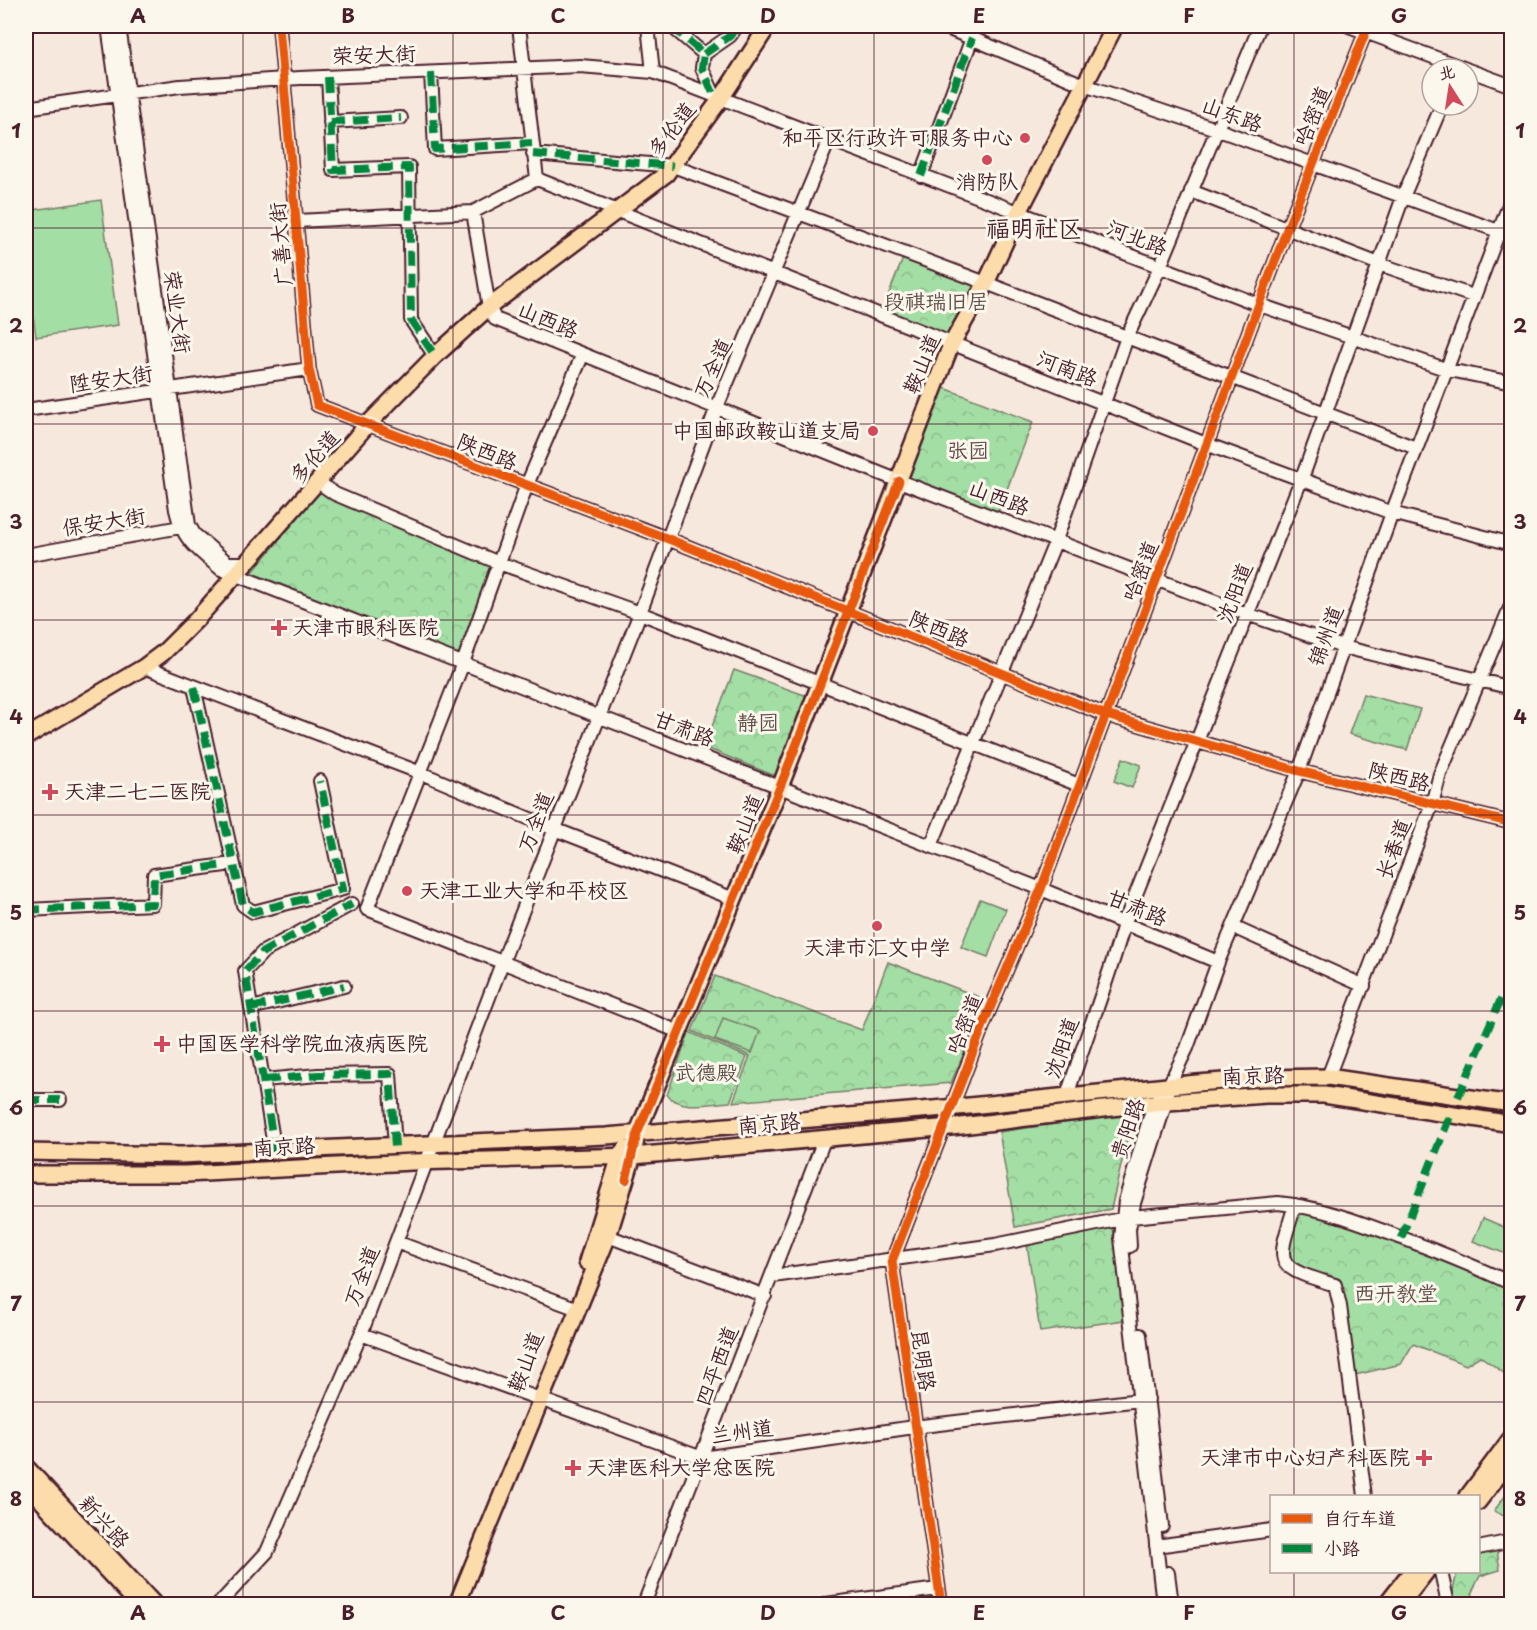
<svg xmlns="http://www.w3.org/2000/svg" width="1537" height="1630" font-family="'Playpen Sans','LXGW WenKai TC',sans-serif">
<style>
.park{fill:url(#park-crowns);stroke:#767e68;stroke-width:1.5}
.garden{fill:#a3dea4;stroke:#767e68;stroke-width:1.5}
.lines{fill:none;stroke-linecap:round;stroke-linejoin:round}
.minor-casing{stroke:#4a1f2b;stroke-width:16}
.major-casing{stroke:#4a1f2b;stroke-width:20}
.minor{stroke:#fbf7ec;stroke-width:12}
.major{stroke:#fddcac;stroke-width:15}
.quiet{stroke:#00873e;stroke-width:8;stroke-dasharray:15 8;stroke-linecap:butt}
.cycleway-casing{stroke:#fbf7ec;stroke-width:13}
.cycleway{stroke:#e8590c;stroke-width:9}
.grid{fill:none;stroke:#4a1f2b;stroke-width:1.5;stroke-opacity:0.55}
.poi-dot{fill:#d1495b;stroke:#fbf7ec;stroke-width:2}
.labels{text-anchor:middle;stroke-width:6;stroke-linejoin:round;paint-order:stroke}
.street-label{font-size:21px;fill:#4a1f2b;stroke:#fbf7ec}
.poi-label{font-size:21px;fill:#4a1f2b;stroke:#fbf7ec;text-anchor:start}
.park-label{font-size:21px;fill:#604f49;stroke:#fbf7ec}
.quarter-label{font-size:24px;fill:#4a1f2b;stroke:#fbf7ec}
.neatline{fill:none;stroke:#4a1f2b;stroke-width:2}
.grid-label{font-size:20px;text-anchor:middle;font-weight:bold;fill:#4a1f2b}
</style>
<defs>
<pattern id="park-crowns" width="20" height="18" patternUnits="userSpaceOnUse" patternTransform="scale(1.5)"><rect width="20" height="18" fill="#a3dea4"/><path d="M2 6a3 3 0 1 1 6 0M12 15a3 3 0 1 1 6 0" fill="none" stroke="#8ebe8d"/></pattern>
</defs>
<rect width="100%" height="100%" fill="#f7e8dd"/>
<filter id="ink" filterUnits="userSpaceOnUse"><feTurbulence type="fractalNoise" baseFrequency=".0167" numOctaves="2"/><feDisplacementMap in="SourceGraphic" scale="12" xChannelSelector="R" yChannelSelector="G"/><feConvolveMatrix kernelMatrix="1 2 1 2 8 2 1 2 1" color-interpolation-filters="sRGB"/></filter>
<g filter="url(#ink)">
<path class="park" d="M 904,256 L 982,286 L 953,343 L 881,313 Z
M 939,386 L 1033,422 L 997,515 L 903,479 Z
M 319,492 L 492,565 L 458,655 L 252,573 Z
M 734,670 L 813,698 L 780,778 L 704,747 Z
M 1363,694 L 1420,709 L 1407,750 L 1349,734 Z
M 888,962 L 987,1000 L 951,1083 L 733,1102 L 750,1056 L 692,1031 L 715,976 L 862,1030 Z
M 689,1032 L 747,1057 L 730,1102 C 711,1103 680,1111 667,1095 Z
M 1133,1113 L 1111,1209 L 1015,1227 L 999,1132 Z
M 1296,1207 L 1363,1226 L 1511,1289 L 1511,1378 L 1480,1356 L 1466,1365 L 1413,1344 L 1401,1364 L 1355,1375 L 1342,1309 L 1344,1287 L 1290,1267 L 1285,1261 Z
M 1113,1227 L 1124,1320 L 1040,1332 L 1027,1244 Z
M 1511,1488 L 1511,1520 L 1494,1511 Z
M 1497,1550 L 1500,1570 L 1480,1576 L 1472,1592 L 1475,1604 L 1456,1604 L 1453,1591 L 1457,1572 L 1478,1572 L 1479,1555 Z"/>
<path class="garden" d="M 101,200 L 118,325 L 36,337 L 26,262 L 26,211 Z
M 1123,758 L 1141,765 L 1132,788 L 1114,781 Z
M 980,899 L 1006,909 L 988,957 L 961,947 Z
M 723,1018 L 760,1031 L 752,1053 L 715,1040 Z
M 1483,1218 L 1511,1230 L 1511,1256 L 1473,1241 Z"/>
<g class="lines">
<defs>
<path id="minor" d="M 108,26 L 176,510 C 183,541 198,550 221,569 L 1041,889 L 1218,962
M 119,26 L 189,525 L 194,534 L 228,563 L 243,563
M 279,26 L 309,369 L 317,405 L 666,538 L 1106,715 L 1299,771 L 1512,823
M 519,26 L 537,179
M 648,26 L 653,72
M 671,26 L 704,54 L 702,68 L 714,95
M 942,26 L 1084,85 L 1216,129 L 1512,236
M 1349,26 L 1466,69
M 704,54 L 730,36 L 737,26
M 1468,70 L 1512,86
M 431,73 L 435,149 L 532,143
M 328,77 L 333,170 L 409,167 L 411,320 L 435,356
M 26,108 L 180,86 L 300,78 L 580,66 L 653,72 L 1260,305 L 1445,369 L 1512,383
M 330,122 L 401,118
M 533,154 L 673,166 L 986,283 L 1416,448
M 921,176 L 972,38
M 1191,191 L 1379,264 L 1473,296
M 473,212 L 489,307 L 495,319 L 899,481 L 1247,614 L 1343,647 L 1512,688
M 297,221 L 473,212 L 537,179 L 1206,444 L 1392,513 L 1512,544
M 582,356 L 526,487 L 463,663 L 367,909 L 677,1031
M 26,410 L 309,369
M 318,482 L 335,494 L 499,563 L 640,613 L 1079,785
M 26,555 L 186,526
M 144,667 L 421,773 L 554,829 L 734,899
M 194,687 L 243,905 L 253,912 L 343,889 L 320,781
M 931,846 L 1056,540 L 1127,337 L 1160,267 L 1260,26
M 26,910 L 153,904 L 154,875 L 225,865
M 1233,927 L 1364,986
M 251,1008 L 344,986
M 1328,1077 L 1432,804 L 1440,774 L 1512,603
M 264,1080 L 318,1075 L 390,1074 L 395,1147
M 1067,1096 C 1085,1038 1108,982 1124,924 L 1305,470 L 1403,197 L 1442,105
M 26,1100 L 60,1100
M 275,1152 L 245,971 L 263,952 L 352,904
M 1295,1205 C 1276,1266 1273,1266 1335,1285 L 1340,1306 L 1365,1496
M 608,1236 L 765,1296
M 396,1242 L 578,1309
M 1130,1246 L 1129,1229 L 1134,1203 L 1168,1095
M 773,1276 L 995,1245 L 1131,1217 L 1278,1203 C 1321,1207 1362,1223 1402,1238 C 1439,1252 1475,1266 1512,1284
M 361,1334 L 702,1458 L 914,1427 L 1148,1399
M 1140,1335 L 1162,1526
M 1156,1546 L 1272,1530
M 1478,1548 L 1512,1541
M 1441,1572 L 1448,1604
M 1168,1573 L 1172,1604
M 219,1604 L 267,1552 L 361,1334 L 502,963 L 640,613 L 717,407 L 829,140
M 644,1604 L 824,1140
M 826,1604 L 938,1589
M 941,1604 L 892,1261 L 986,1018 L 1041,889 L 1287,229 L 1368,26
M 1163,1604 L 1121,1238 L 1125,1201 L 1154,1103 L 1169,1085 L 1187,1048 L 1218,962 L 1299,771 L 1392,513 L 1512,197"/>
<path id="major" d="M 26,737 L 144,667 L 164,652 L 197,619 L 368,424 L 435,356 L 489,307 L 666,174 L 722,97 L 768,26
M 26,1152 L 181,1155 L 606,1136 L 969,1106 L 1197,1083 L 1263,1078 L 1328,1077 L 1512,1104
M 26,1174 L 186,1174 L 412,1162 L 633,1156 L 961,1126 L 1154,1103 L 1266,1095 L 1324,1095 L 1512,1124
M 587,1262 L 620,1156 L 625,1149
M 26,1467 L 154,1604
M 26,1484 L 138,1604
M 1468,1496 L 1512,1437
M 1478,1502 L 1512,1458
M 457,1604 L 608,1236 L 633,1156 L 637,1134 L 780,787 L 951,345 L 986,283 L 1018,214 L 1115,26
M 1386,1604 L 1411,1572
M 1401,1604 L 1426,1572"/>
</defs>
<use href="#minor" class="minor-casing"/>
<use href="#major" class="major-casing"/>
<use href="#minor" class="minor"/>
<use href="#major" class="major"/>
<path class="quiet" d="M 671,26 L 704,54 L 702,68 L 714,95
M 704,54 L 730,36 L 737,26
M 431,73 L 435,149 L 532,143
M 328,77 L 333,170 L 409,167 L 411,320 L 435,356
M 330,122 L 401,118
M 533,154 L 673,166
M 921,176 L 972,38
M 194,687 L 243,905 L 253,912 L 343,889 L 320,781
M 26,910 L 153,904 L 154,875 L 225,865
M 251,1008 L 344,986
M 264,1080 L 318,1075 L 390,1074 L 395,1147
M 1458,1097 L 1512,974
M 26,1100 L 60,1100
M 275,1152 L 245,971 L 263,952 L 352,904
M 1401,1238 L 1451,1114"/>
<defs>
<path id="cycleway" d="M 279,26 L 309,369 L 317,405 L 666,538 L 1106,715 L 1299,771 L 1512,823
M 626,1180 L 637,1134 L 780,787 L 899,481
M 941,1604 L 892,1261 L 986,1018 L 1041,889 L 1287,229 L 1368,26"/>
</defs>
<use href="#cycleway" class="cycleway-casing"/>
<use href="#cycleway" class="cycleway"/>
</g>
</g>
<path class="grid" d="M 243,26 L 243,1604M 453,26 L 453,1604M 663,26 L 663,1604M 874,26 L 874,1604M 1084,26 L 1084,1604M 1294,26 L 1294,1496M 26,228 L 1512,228M 26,424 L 1512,424M 26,620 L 1512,620M 26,815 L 1512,815M 26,1011 L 1512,1011M 26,1206 L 1512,1206M 26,1402 L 1512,1402M 1294,1572 L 1294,1604"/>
<g class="poi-dot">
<circle cx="1025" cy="138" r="6"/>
<circle cx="987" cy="160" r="6"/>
<circle cx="873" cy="431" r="6"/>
<path d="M276 619h6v6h6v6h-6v6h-6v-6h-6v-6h6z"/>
<path d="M47 783h6v6h6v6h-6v6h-6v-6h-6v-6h6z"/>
<circle cx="407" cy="891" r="6"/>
<circle cx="877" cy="926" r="6"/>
<path d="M159 1035h6v6h6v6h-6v6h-6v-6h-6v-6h6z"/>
<path d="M1421 1449h6v6h6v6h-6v6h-6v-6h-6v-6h6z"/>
<path d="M570 1459h6v6h6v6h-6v6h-6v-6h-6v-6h6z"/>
</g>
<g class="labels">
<g class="street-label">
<text transform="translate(374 55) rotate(-2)" y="7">荣安大街</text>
<text transform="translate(1232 115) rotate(20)" y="7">山东路</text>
<text transform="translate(1313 116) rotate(-68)" y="7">哈密道</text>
<text transform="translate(672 130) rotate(-53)" y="7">多伦道</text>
<text transform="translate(1137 238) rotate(21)" y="7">河北路</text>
<text transform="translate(281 244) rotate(-95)" y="7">广善大街</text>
<text transform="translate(177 312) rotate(82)" y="7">荣业大街</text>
<text transform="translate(548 320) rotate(23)" y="7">山西路</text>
<text transform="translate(922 364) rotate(-67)" y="7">鞍山道</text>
<text transform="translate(713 368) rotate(-66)" y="7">万全道</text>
<text transform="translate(1067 369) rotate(21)" y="7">河南路</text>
<text transform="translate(111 379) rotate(-8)" y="7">陞安大街</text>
<text transform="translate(487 452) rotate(22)" y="7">陕西路</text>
<text transform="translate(315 457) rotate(-49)" y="7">多伦道</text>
<text transform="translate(999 498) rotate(21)" y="7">山西路</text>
<text transform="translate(104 522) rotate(-9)" y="7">保安大街</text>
<text transform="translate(1141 571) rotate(-69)" y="7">哈密道</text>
<text transform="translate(1235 593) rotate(-69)" y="7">沈阳道</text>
<text transform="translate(939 629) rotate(22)" y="7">陕西路</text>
<text transform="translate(1326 636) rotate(-70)" y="7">锦州道</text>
<text transform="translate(684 729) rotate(21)" y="7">甘肃路</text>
<text transform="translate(1399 777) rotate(14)" y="7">陕西路</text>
<text transform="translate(536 822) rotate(-69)" y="7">万全道</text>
<text transform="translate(745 824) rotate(-68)" y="7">鞍山道</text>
<text transform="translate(1394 849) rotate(-70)" y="7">长春道</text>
<text transform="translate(1137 908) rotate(22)" y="7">甘肃路</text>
<text transform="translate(965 1024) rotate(-69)" y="7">哈密道</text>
<text transform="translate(1062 1048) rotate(-71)" y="7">沈阳道</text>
<text transform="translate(1253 1076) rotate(-2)" y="7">南京路</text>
<text transform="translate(769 1124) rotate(-5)" y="7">南京路</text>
<text transform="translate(1128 1129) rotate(-71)" y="7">贵阳路</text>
<text transform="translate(284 1147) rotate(-3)" y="7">南京路</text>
<text transform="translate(362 1276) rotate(-69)" y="7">万全道</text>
<text transform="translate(923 1360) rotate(82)" y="7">昆明路</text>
<text transform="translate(526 1362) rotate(-69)" y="7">鞍山道</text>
<text transform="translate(717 1366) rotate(-69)" y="7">四平西道</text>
<text transform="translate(742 1432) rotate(-8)" y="7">兰州道</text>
<text transform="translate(104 1522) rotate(47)" y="7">新兴路</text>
</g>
<g class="poi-label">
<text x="1013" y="145" text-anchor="end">和平区行政许可服务中心</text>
<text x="987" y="189" text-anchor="middle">消防队</text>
<text x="861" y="438" text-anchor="end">中国邮政鞍山道支局</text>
<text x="292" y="635">天津市眼科医院</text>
<text x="64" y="799">天津二七二医院</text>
<text x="419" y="898">天津工业大学和平校区</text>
<text x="877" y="955" text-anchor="middle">天津市汇文中学</text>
<text x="176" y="1051">中国医学科学院血液病医院</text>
<text x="1410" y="1465" text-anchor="end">天津市中心妇产科医院</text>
<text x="586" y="1475">天津医科大学总医院</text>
</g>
<g class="park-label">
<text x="936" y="309">段祺瑞旧居</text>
<text x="968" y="458">张园</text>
<text x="758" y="730">静园</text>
<text x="706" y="1080">武德殿</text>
<text x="1396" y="1301">西开教堂</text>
</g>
<g class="quarter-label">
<text x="1034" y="237">福明社区</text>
</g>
</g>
<rect width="1537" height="1630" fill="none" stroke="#fbf7ec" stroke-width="66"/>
<rect x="1270" y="1495" width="210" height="78" fill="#fbf7ec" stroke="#b4a19f" stroke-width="1.5"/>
<rect x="1282" y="1514" width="30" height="9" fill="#e8590c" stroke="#b4a19f" stroke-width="1.5"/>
<text x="1324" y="1525" font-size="18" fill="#4a1f2b">自行车道</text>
<rect x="1282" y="1544" width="30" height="9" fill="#00873e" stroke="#b4a19f" stroke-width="1.5"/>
<text x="1324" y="1555" font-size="18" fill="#4a1f2b">小路</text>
<g transform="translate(1450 87) rotate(348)"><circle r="28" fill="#fbf7ec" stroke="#b4a19f" stroke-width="1.5"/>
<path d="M0-4.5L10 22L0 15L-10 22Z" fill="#d1495b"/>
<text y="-9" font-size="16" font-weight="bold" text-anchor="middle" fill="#4a1f2b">北</text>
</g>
<rect x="33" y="33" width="1471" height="1564" class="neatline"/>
<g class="grid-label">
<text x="138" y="23">A</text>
<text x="348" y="23">B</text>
<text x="558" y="23">C</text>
<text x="768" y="23">D</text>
<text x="979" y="23">E</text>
<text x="1189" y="23">F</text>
<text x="1399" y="23">G</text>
<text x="16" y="138">1</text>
<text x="1520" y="138">1</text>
<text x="16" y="333">2</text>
<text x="1520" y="333">2</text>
<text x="16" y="529">3</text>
<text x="1520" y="529">3</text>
<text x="16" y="724">4</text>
<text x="1520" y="724">4</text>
<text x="16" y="920">5</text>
<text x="1520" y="920">5</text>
<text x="16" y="1115">6</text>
<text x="1520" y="1115">6</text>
<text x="16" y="1311">7</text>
<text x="1520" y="1311">7</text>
<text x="16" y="1506">8</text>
<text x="1520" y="1506">8</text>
<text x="138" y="1620">A</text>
<text x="348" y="1620">B</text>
<text x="558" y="1620">C</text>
<text x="768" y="1620">D</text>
<text x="979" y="1620">E</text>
<text x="1189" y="1620">F</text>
<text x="1399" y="1620">G</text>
</g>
</svg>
